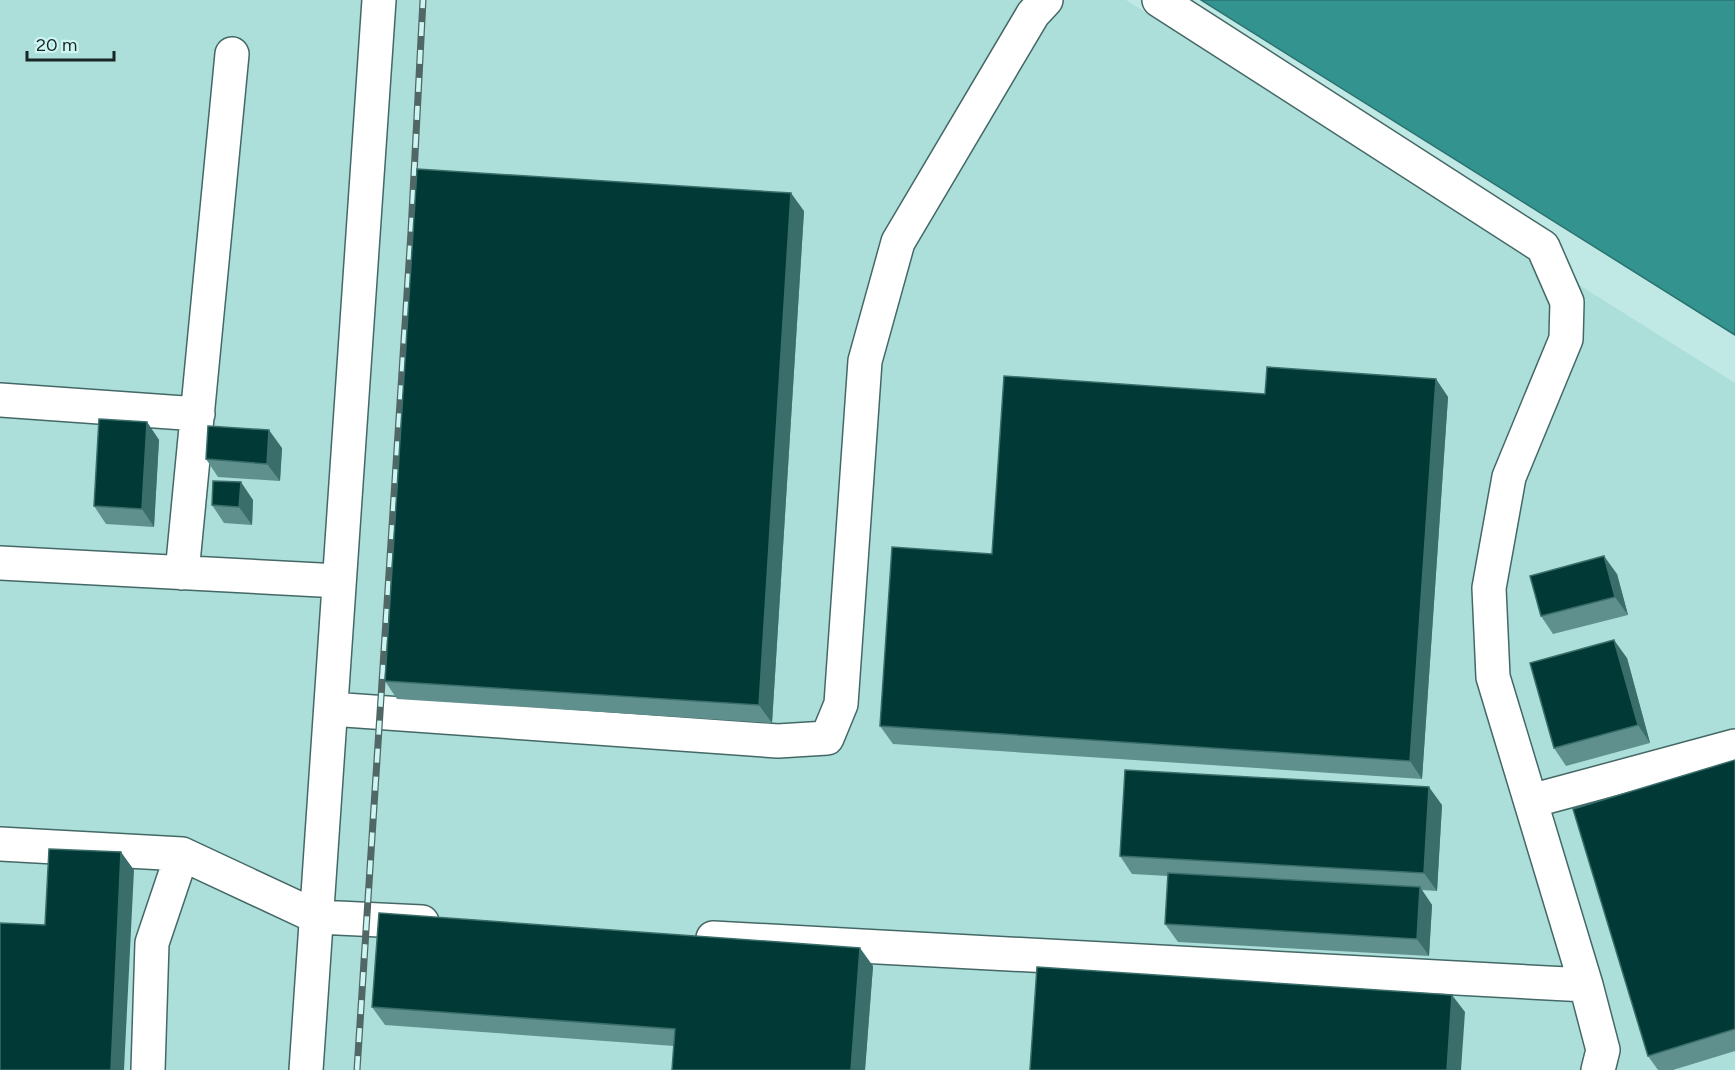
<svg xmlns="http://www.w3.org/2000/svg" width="1735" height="1070" font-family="Figtree,sans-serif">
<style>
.built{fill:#acdeda}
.water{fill:#33948f;stroke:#2b7370;stroke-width:1.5}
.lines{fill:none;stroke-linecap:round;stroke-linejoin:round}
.minor-casing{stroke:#446865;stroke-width:36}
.minor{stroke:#fff;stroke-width:33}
.rail-casing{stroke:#506766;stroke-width:7}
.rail{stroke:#cdf6f2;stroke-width:4.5;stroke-dasharray:14;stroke-linecap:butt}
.wall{fill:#60908e}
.shaded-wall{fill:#3a6e6a}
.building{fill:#013936;stroke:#3a6e6a;stroke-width:1.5}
</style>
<rect width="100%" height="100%" fill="#c0e8e5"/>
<path class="built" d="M 0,0 L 1126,0 L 1735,383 L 1735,1070 L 0,1070 Z"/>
<path class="water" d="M 1201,0 L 1735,0 L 1735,335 Z"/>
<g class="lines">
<defs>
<path id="minor" d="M 1159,0 L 1543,247 L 1567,302 L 1566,339 L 1509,477 L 1489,588 L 1493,677 L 1586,985 L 1603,1050 L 1598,1070
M 0,400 L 198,414
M 0,563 L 339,581
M 182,573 L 232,54
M 331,709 L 778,741 L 827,738 L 841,704 L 865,361 L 898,242 L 1033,14 L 1046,0
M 1531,801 L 1735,746
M 0,844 L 182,854 L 317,917 L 422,922
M 713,938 L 1586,985
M 148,1070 L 152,943 L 182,854
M 306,1070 L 379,0"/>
</defs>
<use href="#minor" class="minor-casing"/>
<use href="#minor" class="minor"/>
<defs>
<path id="rail" d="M 357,1070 L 411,232 L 423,0"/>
</defs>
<use href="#rail" class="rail-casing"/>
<use href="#rail" class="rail"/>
</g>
<path class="wall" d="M 804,211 L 772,723 L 397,699 L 385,681 Z
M 1436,379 L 1448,397 L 1422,779 L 893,744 L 880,726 L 992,554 L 1265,394 Z
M 147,422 L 159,440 L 154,527 L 106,524 L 94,506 Z
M 282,448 L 280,481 L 218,477 L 206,459 Z
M 253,500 L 252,525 L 224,523 L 212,505 Z
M 1617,574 L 1628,615 L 1553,634 L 1541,616 Z
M 1627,658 L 1650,743 L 1566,766 L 1554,748 Z
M 1735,760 L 1735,1051 L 1673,1070 L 1658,1070 L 1648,1056 Z
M 1442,805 L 1437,891 L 1422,890 L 1432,905 L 1429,956 L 1178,942 L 1165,924 L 1168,876 L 1132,874 L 1120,856 Z
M 873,966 L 865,1070 L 672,1070 L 674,1046 L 385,1025 L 372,1007 Z"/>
<path class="shaded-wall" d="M 791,193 L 804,211 L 772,723 L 759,705 Z
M 1436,379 L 1448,397 L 1422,779 L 1410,761 Z
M 147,422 L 159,440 L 154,527 L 142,509 Z
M 269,430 L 282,448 L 280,481 L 267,464 Z
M 241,482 L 253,500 L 252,525 L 239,507 Z
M 1604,556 L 1617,574 L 1628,615 L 1615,597 Z
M 1614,640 L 1627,658 L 1650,743 L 1638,725 Z
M 1429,787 L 1442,805 L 1437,891 L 1424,873 Z
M 121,852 L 134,870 L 124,1070 L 111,1070 Z
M 1420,887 L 1432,905 L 1429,956 L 1417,939 Z
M 860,948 L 873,966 L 865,1070 L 851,1070 Z
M 1452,995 L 1465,1012 L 1461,1070 L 1447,1070 Z"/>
<path class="building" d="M 417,169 L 791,193 L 759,705 L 385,681 Z
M 1267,367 L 1436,379 L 1410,761 L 880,726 L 892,547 L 992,554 L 1004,376 L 1265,394 Z
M 99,419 L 147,422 L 142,509 L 94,506 Z
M 208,426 L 269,430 L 267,464 L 206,459 Z
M 213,481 L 241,482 L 239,507 L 212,505 Z
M 1604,556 L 1615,597 L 1541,616 L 1530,576 Z
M 1614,640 L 1638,725 L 1554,748 L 1530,663 Z
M 1735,760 L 1735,1029 L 1648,1056 L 1573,809 Z
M 1125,770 L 1429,787 L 1424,873 L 1120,856 Z
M 49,849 L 121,852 L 111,1070 L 0,1070 L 0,923 L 45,925 Z
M 1168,873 L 1420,887 L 1417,939 L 1165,924 Z
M 379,913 L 860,948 L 851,1070 L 672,1070 L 675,1029 L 372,1007 Z
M 1037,967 L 1452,995 L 1447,1070 L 1030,1070 Z"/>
<path d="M27 51v9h87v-9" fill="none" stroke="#182726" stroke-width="3"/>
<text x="36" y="51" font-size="18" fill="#182726" stroke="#cdf6f2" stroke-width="4.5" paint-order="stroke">20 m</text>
</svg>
